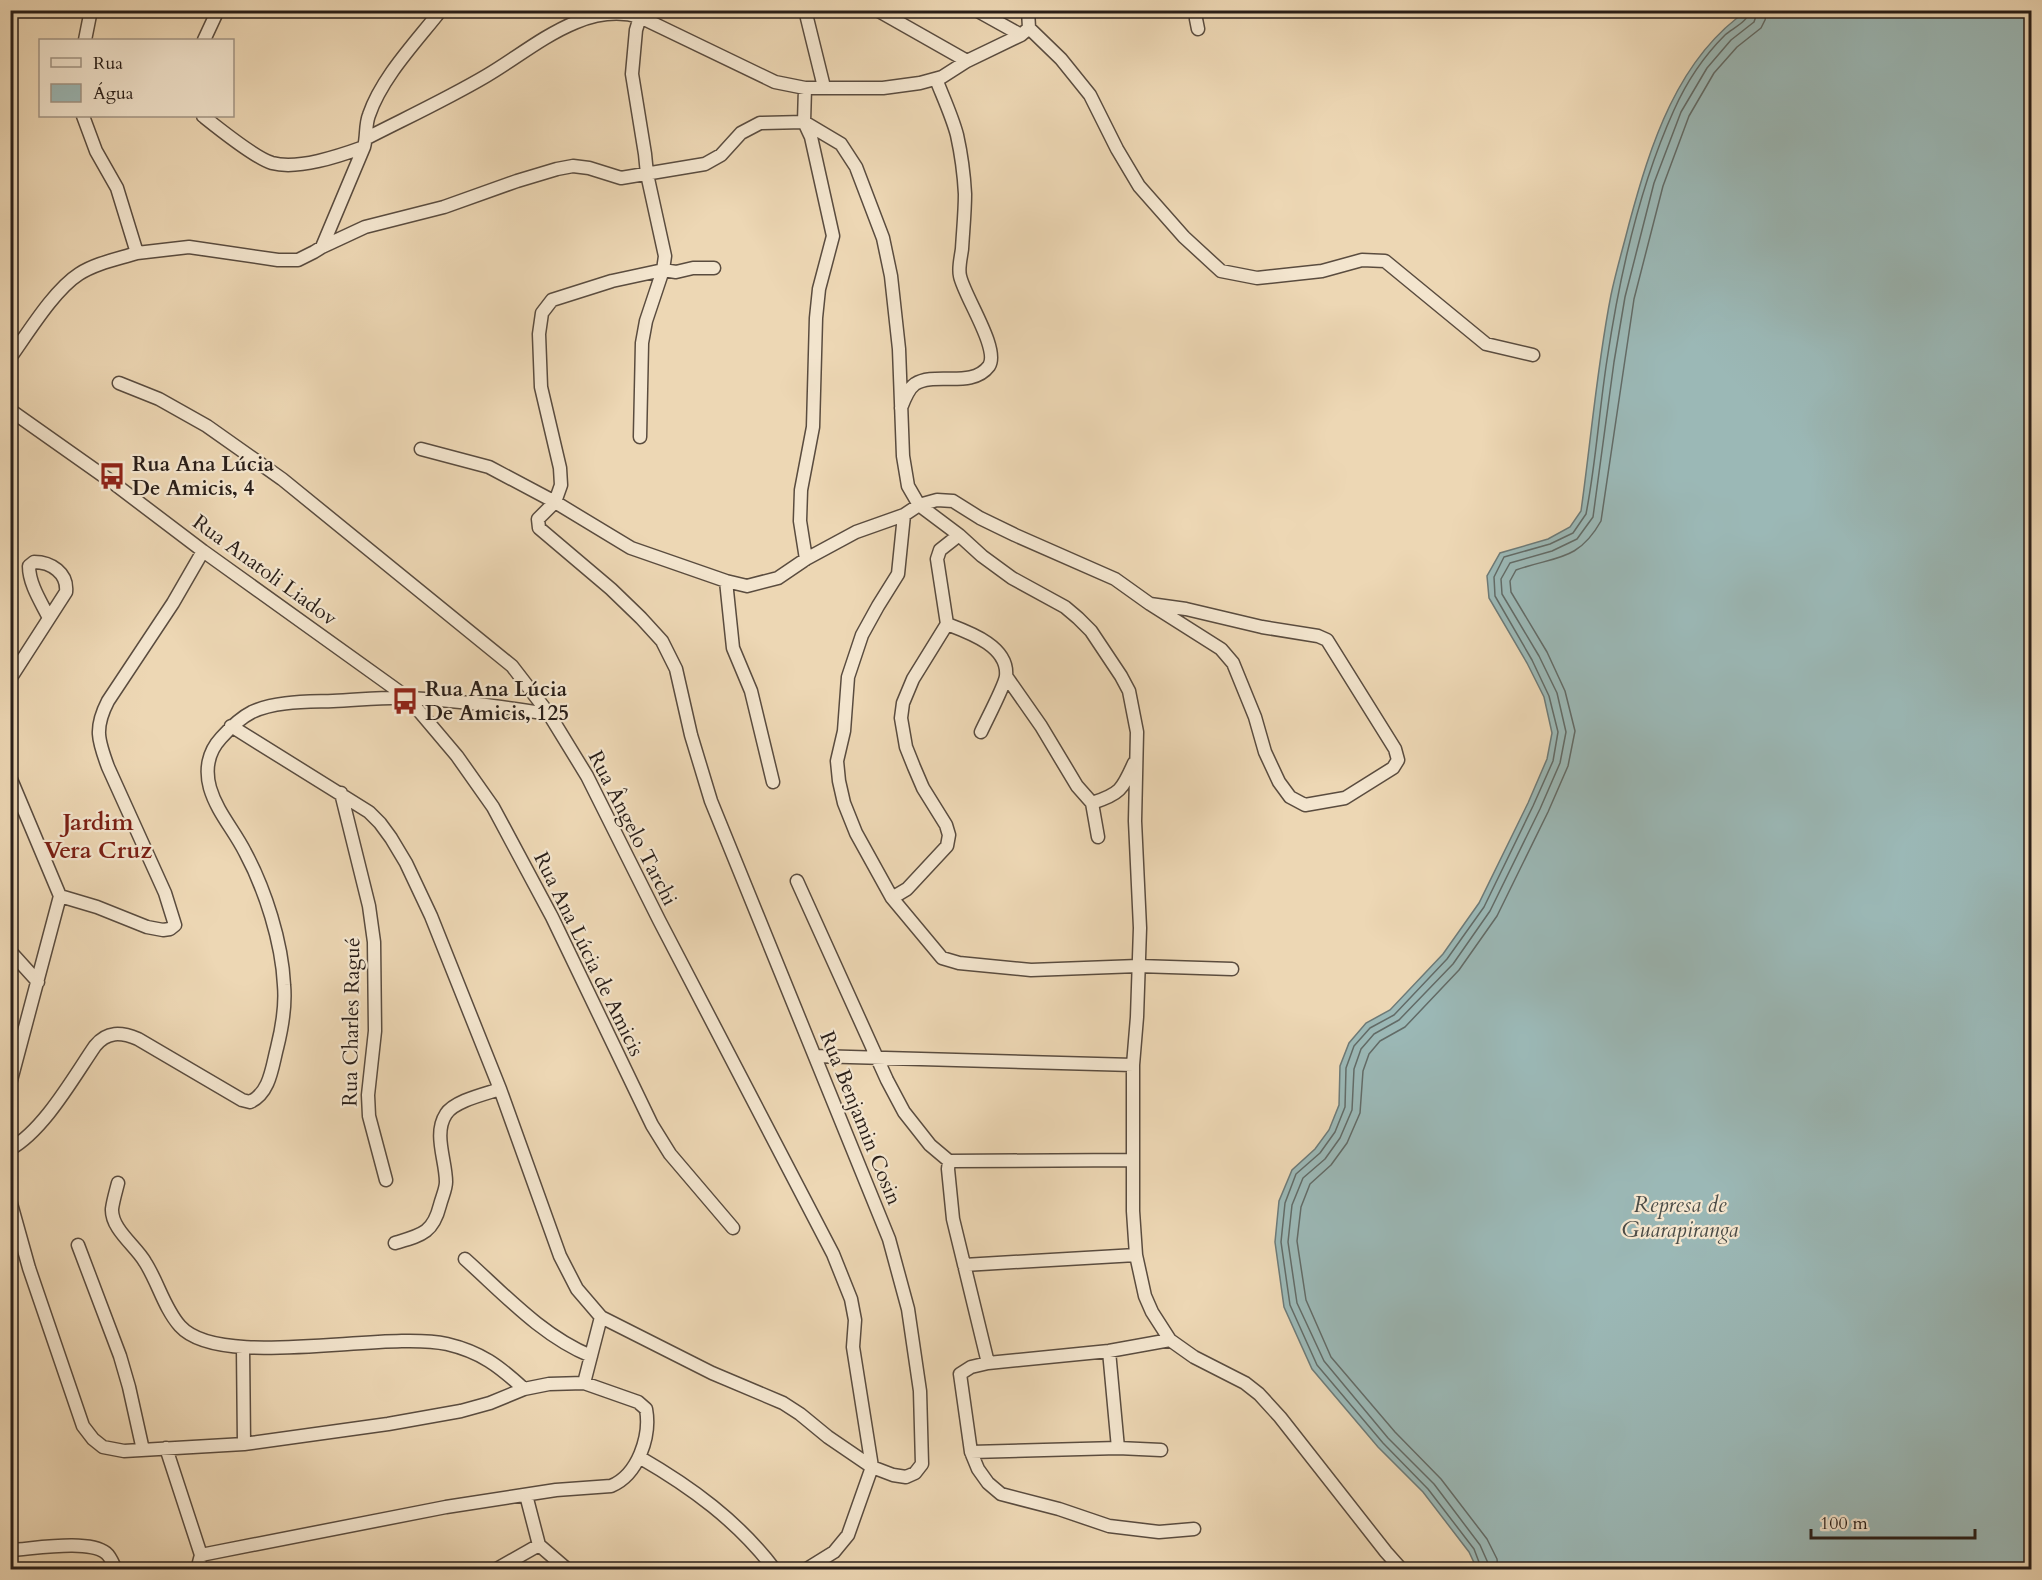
<svg xmlns="http://www.w3.org/2000/svg" width="2042" height="1580" font-family="Cardo,serif">
<style>
.water{fill:#9bb8b6;stroke:#6d7a77;stroke-width:1.5}
.lines{fill:none;stroke-linecap:round;stroke-linejoin:round}
.shore{stroke:#626b67;stroke-width:1.5}
.minor-casing{stroke:#5a4c3f;stroke-width:15}
.minor{stroke:#f3e5ce;stroke-width:12}
.labels{text-anchor:middle;stroke-width:4.5;stroke-linejoin:round;paint-order:stroke}
.poi-label{font-size:21px;font-weight:bold;fill:#291e18;stroke:#f3e5ce;text-anchor:start}
.street-label{font-size:21px;fill:#291e18;stroke:#f3e5ce}
.water-label{font-size:22px;font-style:italic;fill:#4b4c47;stroke:#f3e5ce}
.quarter-label{font-size:24px;font-weight:bold;fill:#7a1f14;stroke:#f3e5ce}
</style>
<rect width="100%" height="100%" fill="#edd7b4"/>
<filter id="stains"><feTurbulence type="fractalNoise" baseFrequency=".00333" numOctaves="4"/><feColorMatrix values="0 0 0 0 .2 0 0 0 0 .09 0 0 0 0 .02 0 0 0 .5 -.17"/></filter>
<radialGradient id="worn" r=".72"><stop offset=".6" stop-color="#630" stop-opacity="0"/><stop offset="1" stop-color="#630" stop-opacity=".3"/></radialGradient>
<path class="water" d="M 1748,10 L 2031,11 L 2031,1569 L 1477,1569 L 1469,1552 L 1423,1492 L 1378,1447 L 1312,1369 L 1284,1307 L 1275,1242 L 1279,1201 L 1292,1170 L 1315,1149 L 1329,1130 L 1339,1105 L 1340,1066 L 1349,1043 L 1366,1023 L 1390,1010 L 1443,954 L 1479,903 L 1528,803 L 1547,759 L 1552,733 L 1544,697 L 1527,663 L 1489,598 L 1487,576 L 1500,553 L 1548,539 L 1570,527 L 1581,511 C 1591,440 1597,366 1611,295 C 1616,271 1623,248 1629,224 C 1650,146 1677,58 1748,10 Z"/>
<g class="lines">
<path class="shore" d="M 1482,1570 L 1474,1549 L 1428,1489 L 1383,1443 L 1317,1365 L 1290,1305 L 1281,1242 L 1285,1203 L 1296,1174 L 1320,1153 L 1335,1132 L 1345,1107 L 1346,1068 L 1354,1046 L 1370,1028 L 1394,1015 L 1447,959 L 1484,907 L 1533,806 L 1553,761 L 1558,732 L 1549,696 L 1532,660 L 1495,596 L 1494,577 L 1504,557 L 1550,544 L 1573,533 L 1586,514 C 1596,463 1599,411 1607,360 C 1619,279 1640,185 1674,110 C 1686,83 1704,56 1725,35 C 1733,28 1749,21 1750,10
M 1489,1570 L 1488,1563 L 1480,1545 L 1434,1484 L 1388,1438 L 1324,1361 L 1297,1303 L 1288,1242 L 1292,1205 L 1303,1178 L 1325,1159 L 1340,1138 L 1352,1110 L 1354,1069 L 1361,1049 L 1374,1034 L 1399,1020 L 1453,964 L 1490,911 L 1540,809 L 1560,763 L 1566,732 L 1557,693 L 1539,656 L 1502,594 L 1501,579 L 1510,563 L 1552,551 L 1577,539 L 1593,517 L 1614,362 L 1625,297 L 1654,183 L 1681,112 L 1707,68 L 1731,40 L 1754,22 L 1758,10
M 1498,1570 L 1497,1559 L 1487,1539 L 1441,1479 L 1395,1432 L 1331,1357 L 1306,1300 L 1297,1241 L 1301,1207 L 1310,1184 L 1331,1165 L 1347,1143 L 1360,1113 L 1363,1071 L 1369,1054 L 1380,1041 L 1405,1027 L 1459,970 L 1497,916 L 1548,812 L 1568,766 L 1575,731 L 1565,691 L 1547,652 L 1511,592 L 1510,581 L 1516,570 C 1555,556 1578,562 1601,521 L 1634,299 L 1663,186 L 1689,116 L 1714,73 L 1737,47 L 1761,28 L 1765,20 L 1767,10"/>
<defs>
<path id="minor" d="M 805,10 L 824,87
M 877,10 L 967,61
M 976,10 L 1021,35
M 1028,10 L 1029,28 L 1061,59 L 1090,95 L 1117,149 L 1139,186 L 1184,237 L 1221,271 L 1257,278 L 1322,271 L 1362,260 L 1385,261 L 1486,344 L 1533,355
M 1197,10 L 1196,19 L 1198,29
M 640,17 L 636,30 L 632,74 L 645,154 L 647,174 L 665,256 L 663,270 L 646,321 L 642,343 L 640,437
M 85,40 L 91,10
M 204,40 L 218,10
M 805,88 L 804,122 L 811,137 L 833,236 L 819,289 L 816,318 L 813,427 L 801,490 L 800,521 L 806,559
M 203,116 C 218,128 255,158 272,163 C 298,170 339,156 364,147
M 367,138 C 406,118 447,99 486,76 C 531,50 583,0 640,17 L 775,82 L 805,88 L 883,88 L 920,83 L 942,77 L 967,61 L 1021,35 L 1029,28
M 322,247 L 365,227 L 444,207 L 517,181 L 557,169 L 573,166 L 589,168 L 621,178 L 705,164 L 721,155 L 741,133 L 760,123 L 804,122 L 841,144 L 856,167 L 883,238 L 891,276 L 899,349 L 903,456 L 908,486 L 919,505 L 959,535 L 982,556 L 1012,578 L 1065,607 L 1078,618 L 1091,631 L 1121,676 L 1129,691 L 1137,732 L 1135,821 L 1140,928 L 1137,1017 L 1133,1065 L 1133,1211 L 1136,1255 L 1145,1296 L 1152,1312 L 1170,1340 L 1194,1357 L 1245,1383 L 1259,1394 L 1280,1417 L 1386,1552 L 1402,1570
M 137,253 L 189,247 L 278,260 L 298,260 L 314,252 L 322,247 L 364,147 C 367,137 365,125 369,115 C 382,77 416,42 441,10
M 10,358 C 28,333 54,290 79,274 C 96,263 118,259 137,253 L 117,188 L 96,151 L 83,116
M 119,383 L 159,399 L 207,426 L 282,479 L 512,666 L 549,714 L 587,776 L 659,920 L 833,1254 L 851,1299 L 855,1320 L 853,1347 L 872,1467 L 848,1535 L 834,1552 L 805,1570
M 901,408 C 904,400 908,389 915,384 C 935,371 972,389 989,366 C 1000,349 964,296 960,276 C 958,268 961,257 962,249 C 963,231 965,212 965,194 C 964,175 961,153 957,135 C 952,116 943,97 936,79
M 10,410 L 112,482 L 203,551 L 408,698 L 457,756 L 493,807 L 552,917 L 652,1125 L 670,1154 L 733,1228
M 421,449 L 489,467 L 555,502 L 631,548 L 726,581 L 747,586 L 778,578 L 806,559 L 856,532 L 904,515
M 726,581 L 733,648 L 751,691 L 773,782
M 1150,604 L 1186,609 L 1262,627 L 1318,636 L 1327,640 L 1395,749 L 1398,760 L 1393,768 L 1345,798 L 1305,805 L 1290,797 L 1279,782 L 1265,752 L 1255,717 L 1233,663 L 1221,649 L 1150,604 L 1115,579 L 1015,535 L 980,518 L 953,501 L 937,500 L 919,505 L 904,515 L 898,574 L 878,606 L 862,635 L 848,677 L 844,731 L 837,761 L 839,781 L 844,803 L 856,833 L 892,898 L 942,958 L 959,963 L 1031,970 L 1138,966 L 1232,969
M 947,624 C 968,632 1009,646 1006,676 C 1005,685 986,721 981,732
M 1006,676 L 1041,726 L 1077,786 L 1092,803 L 1098,837
M 10,679 L 66,592 C 68,573 51,562 34,562 L 29,566 C 29,584 41,602 49,618
M 231,726 L 369,812 L 380,823 L 391,838 L 406,863 L 431,916 L 500,1089 L 560,1256 L 577,1289 L 601,1317 L 584,1383
M 10,777 L 60,896 L 10,1084
M 341,793 L 369,906 L 374,942 L 375,1031 L 368,1095 L 369,1116 L 386,1180
M 1092,803 C 1120,794 1122,790 1134,763
M 797,881 L 887,1080 L 904,1112 L 930,1145 L 949,1161 L 948,1169 L 953,1219 L 988,1363 L 971,1367 L 960,1374 L 971,1452 L 1118,1448 L 1109,1351
M 60,896 L 97,907 L 147,927 L 163,930 L 170,929 L 175,925 L 165,893 L 108,767 C 98,740 94,728 108,701 L 173,603 L 203,551
M 892,898 L 907,889 L 947,846 L 949,835 L 946,825 L 923,788 L 914,767 L 906,747 L 901,718 L 903,703 L 913,679 L 947,624 L 937,559 L 940,550 L 959,535
M 10,951 L 38,982
M 815,1056 L 1133,1065
M 10,1149 C 44,1130 73,1078 95,1046 C 107,1031 121,1032 138,1039 L 242,1100 L 250,1102 C 270,1093 272,1067 277,1048 C 282,1028 286,1007 284,985 C 282,942 265,889 245,852 C 234,830 217,812 210,788 C 205,770 208,752 221,738 C 230,728 240,718 252,712 C 276,701 307,702 333,701 C 358,700 384,697 409,698 C 456,700 503,707 549,714
M 949,1161 L 1133,1160
M 118,1183 C 116,1191 113,1201 112,1209 C 111,1229 136,1246 145,1262 C 158,1282 164,1308 180,1326 C 220,1371 385,1330 447,1344 C 481,1352 499,1366 524,1389
M 10,1200 L 29,1268 L 83,1426 L 93,1439 L 103,1447 L 124,1451 L 244,1444 L 388,1424 L 461,1411 L 490,1403 L 524,1389 L 549,1384 L 584,1383 L 638,1402 L 646,1409 C 651,1436 638,1475 611,1486 L 556,1490 L 446,1507 L 201,1555
M 395,1243 C 422,1235 433,1233 440,1205 C 442,1197 446,1189 446,1182 C 446,1160 433,1134 446,1114 C 454,1101 485,1094 500,1089
M 78,1245 L 120,1356 L 129,1387 L 143,1450
M 465,1259 C 504,1294 542,1336 591,1356
M 964,1265 L 1136,1255
M 601,1317 L 712,1373 L 783,1403 L 800,1414 L 828,1437 L 872,1467 L 893,1475 L 906,1477 L 915,1473 L 922,1464 L 920,1391 L 908,1309 L 889,1239 L 711,801 L 691,735 L 676,669 L 662,641 L 641,618 L 611,589 L 539,528 L 538,519 L 555,502 L 561,485 L 560,468 L 541,387 L 539,334 L 542,313 L 552,300 L 612,281 L 663,270 L 676,272 L 693,268 L 714,268
M 243,1348 L 244,1444
M 988,1363 L 1109,1351 L 1170,1340
M 166,1448 L 201,1555 L 197,1570
M 1118,1448 L 1161,1450
M 971,1452 L 978,1469 L 988,1483 L 1001,1494 L 1059,1509 L 1109,1526 L 1159,1532 L 1194,1529
M 639,1457 C 691,1487 738,1521 775,1570
M 526,1495 L 539,1545 L 568,1570
M 10,1550 C 33,1549 88,1539 106,1553 C 111,1557 113,1564 116,1570
M 495,1570 L 539,1545
M 615,1570 L 633,1570"/>
</defs>
<use href="#minor" class="minor-casing"/>
<use href="#minor" class="minor"/>
</g>
<defs>
<symbol id="bus-bare" viewBox="-9 -9 18 18"><path d="M-5-6H5V4H4V6H2V4H-2V6H-4V4H-5ZM-3.5-4V0h7V-4ZM-3.5 1.2v1.5H-2V1.2ZM2 1.2v1.5H3.5V1.2Z" fill="#8f2418" stroke="#f3e5ce" stroke-width="2.5" paint-order="stroke"/></symbol>
</defs>
<g fill-rule="evenodd">
<use href="#bus-bare" x="93" y="457" width="38" height="38"/>
<use href="#bus-bare" x="386" y="682" width="38" height="38"/>
</g>
<g class="labels">
<g class="poi-label">
<text x="132" y="471">Rua Ana Lúcia<tspan x="132" dy="24">De Amicis, 4</tspan></text>
<text x="425" y="696">Rua Ana Lúcia<tspan x="425" dy="24">De Amicis, 125</tspan></text>
</g>
<g class="street-label">
<text transform="translate(265 570) rotate(36)" y="7">Rua Anatoli Liadov</text>
<text transform="translate(633 828) rotate(63)" y="7">Rua Ângelo Tarchi</text>
<text transform="translate(589 954) rotate(64)" y="7">Rua Ana Lúcia de Amicis</text>
<text transform="translate(351 1022) rotate(-89)" y="7">Rua Charles Ragué</text>
<text transform="translate(861 1118) rotate(68)" y="7">Rua Benjamin Cosin</text>
</g>
<g class="water-label">
<text x="1680" y="1212">Represa de<tspan x="1680" dy="25">Guarapiranga</tspan></text>
</g>
<g class="quarter-label">
<text x="98" y="830">Jardim<tspan x="98" dy="28">Vera Cruz</tspan></text>
</g>
</g>
<rect width="2042" height="1580" fill="none" stroke="#edd7b4" stroke-width="36"/>
<rect x="12" y="12" width="2018" height="1556" fill="none" stroke="#291e18" stroke-width="3"/>
<rect x="18" y="18" width="2006" height="1544" fill="none" stroke="#291e18" stroke-width="1.5"/>
<rect x="39" y="39" width="195" height="78" fill="#f3e5ce" stroke="#a29585" stroke-width="1.5"/>
<rect x="51" y="58" width="30" height="9" fill="#f3e5ce" stroke="#a29585" stroke-width="1.5"/>
<text x="93" y="69" font-size="18" fill="#291e18">Rua</text>
<rect x="51" y="84" width="30" height="18" fill="#9bb8b6" stroke="#a29585" stroke-width="1.5"/>
<text x="93" y="99" font-size="18" fill="#291e18">Água</text>
<path d="M1811 1529v9h164v-9" fill="none" stroke="#291e18" stroke-width="3"/>
<text x="1820" y="1529" font-size="18" fill="#291e18" stroke="#f3e5ce" stroke-width="4.5" paint-order="stroke">100 m</text>
<rect width="100%" height="100%" filter="url(#stains)"/>
<rect width="100%" height="100%" fill="url(#worn)"/>
</svg>
